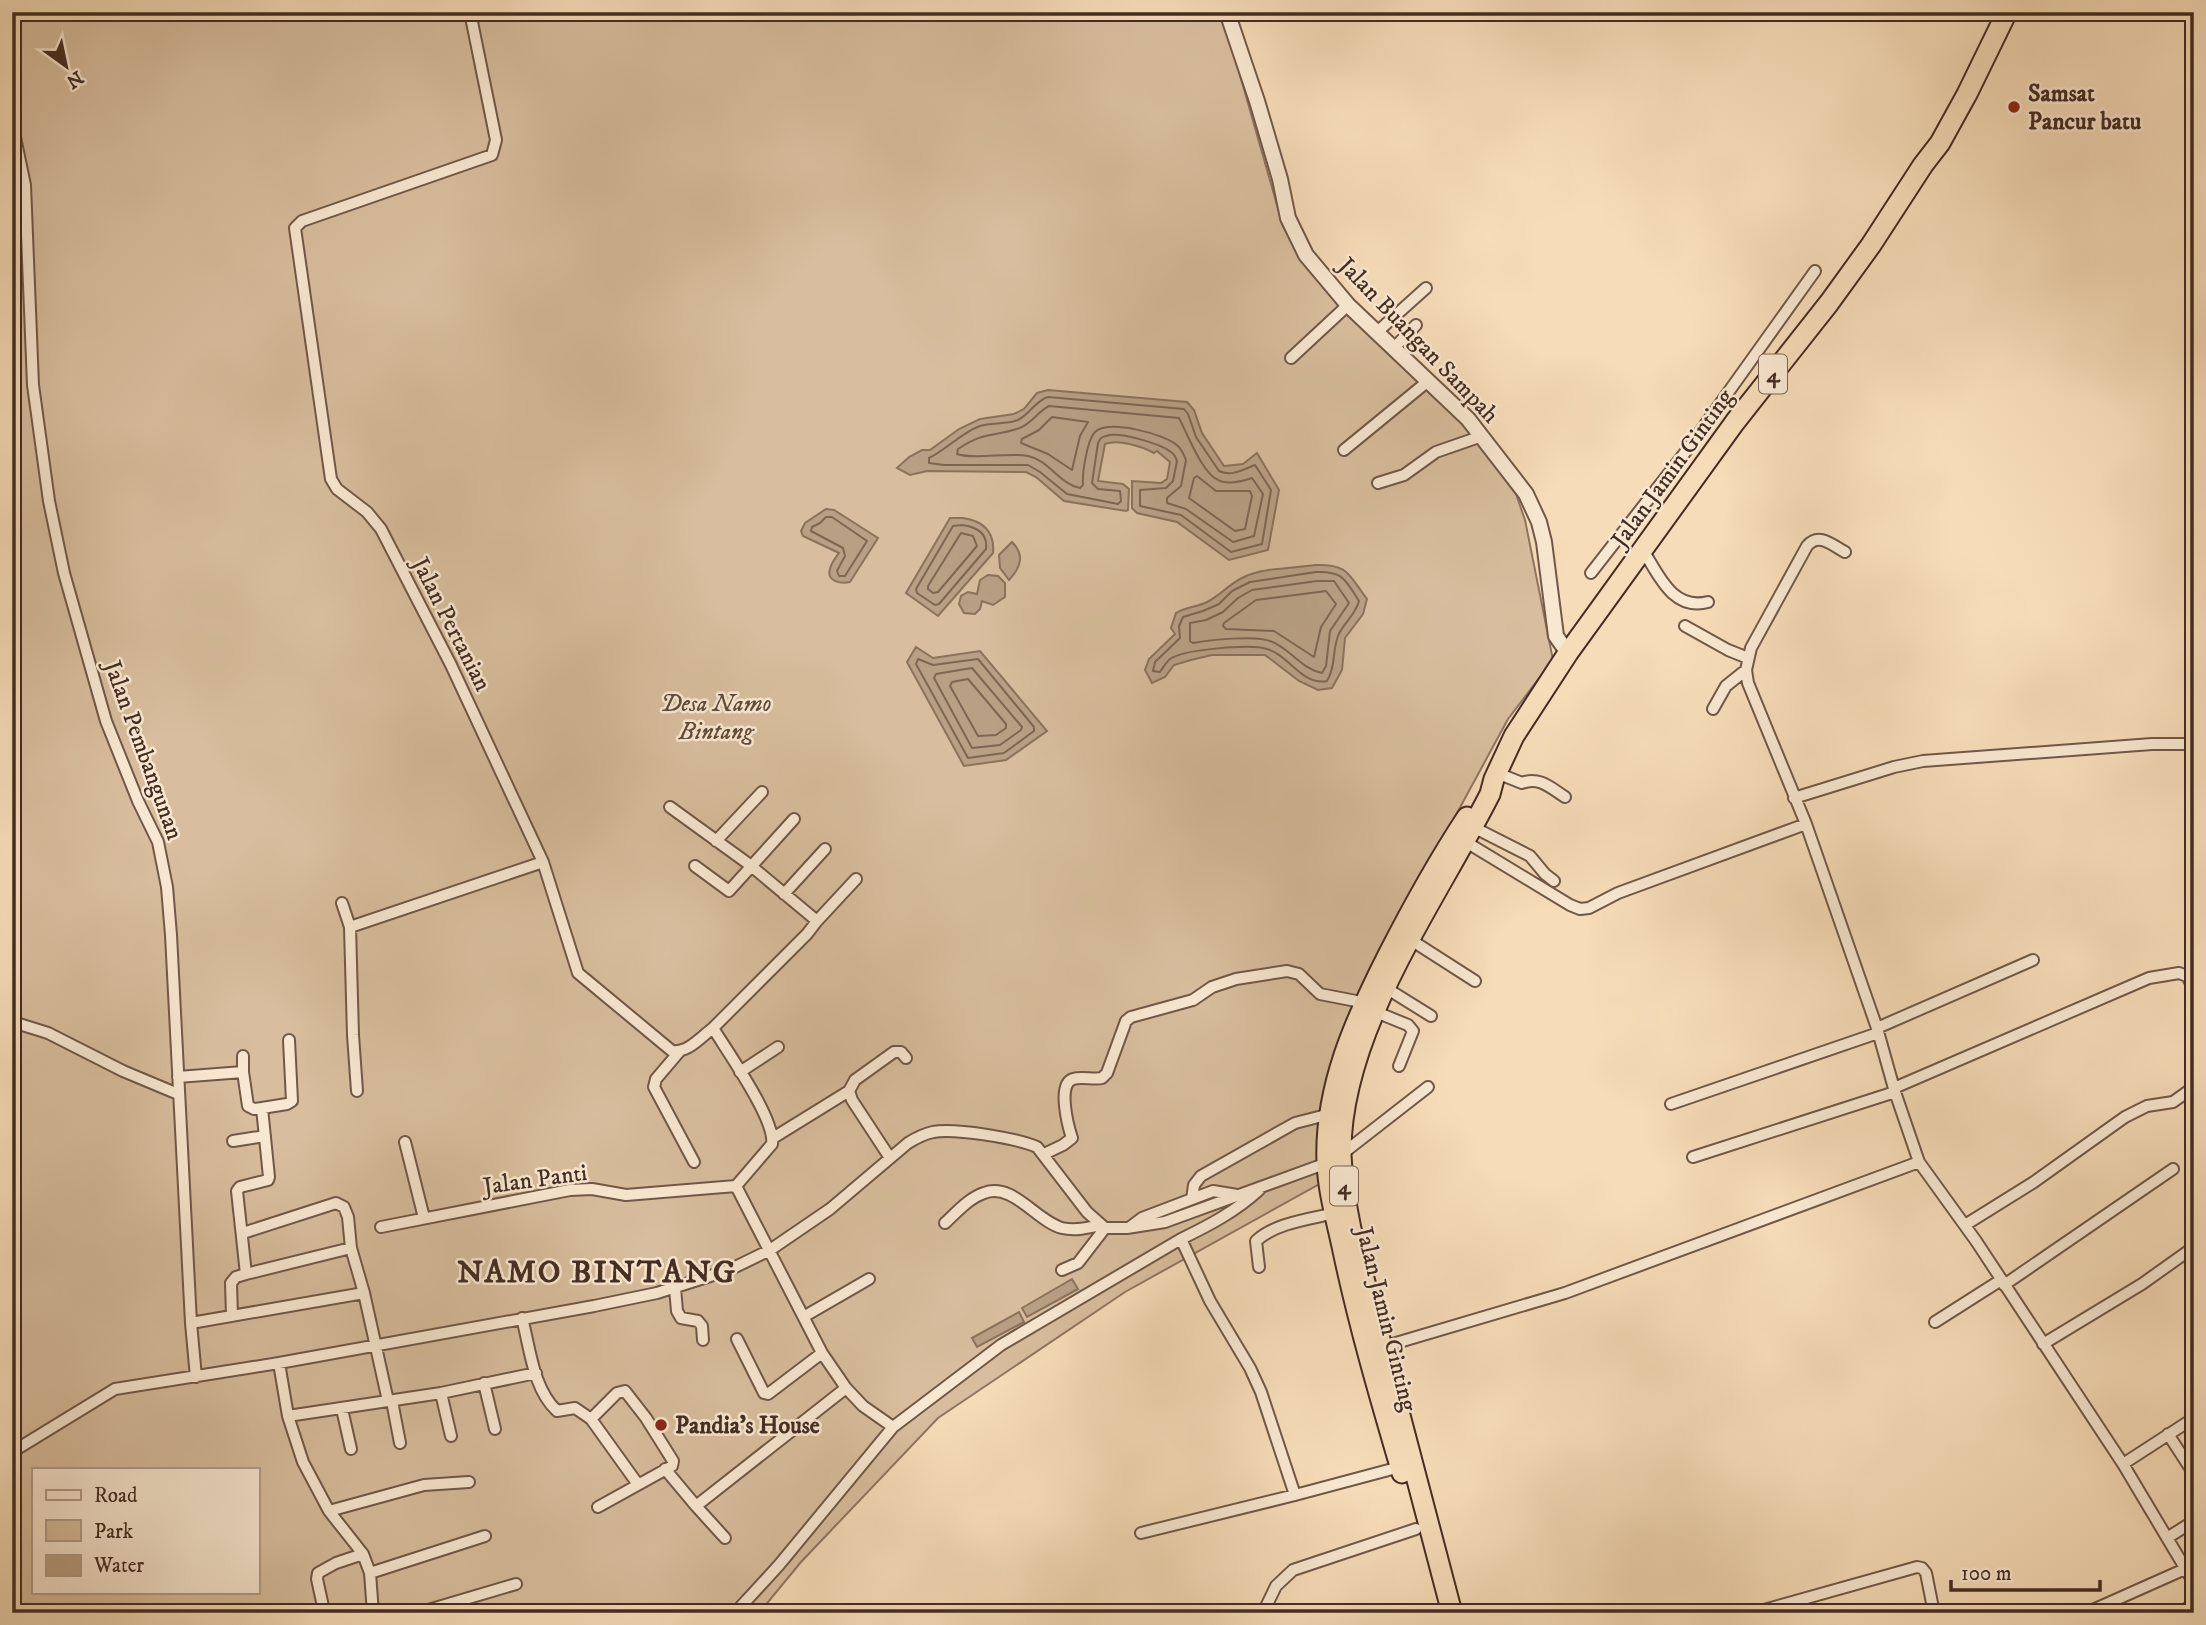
<svg xmlns="http://www.w3.org/2000/svg" width="2206" height="1625" font-family="'IM FELL DW Pica',serif">
<style>
.green{fill:#d8be9e;stroke:#8e7560;stroke-width:2;fill-rule:evenodd}
.water{fill:#b9a085;stroke:#8a725d;stroke-width:2}
.lines{fill:none;stroke-linecap:round;stroke-linejoin:round}
.shore{stroke:#7e6654;stroke-width:2}
.minor-casing{stroke:#705848;stroke-width:14}
.tertiary-casing{stroke:#705848;stroke-width:18}
.trunk-casing{stroke:#442c22;stroke-width:23}
.minor{stroke:#f9e8d1;stroke-width:10}
.tertiary{stroke:#f9e8d1;stroke-width:14}
.trunk{stroke:#f6dcb8;stroke-width:19}
.poi-dot{fill:#8f2418;stroke:#f9e8d1;stroke-width:2.5}
.labels{text-anchor:middle;stroke-width:5;stroke-linejoin:round;paint-order:stroke}
.shield{fill:#f9e8d1;stroke:#7a6456;stroke-width:2}
.shield-label{font-size:23px;font-weight:bold;fill:#442c22}
.poi-label{font-size:24px;font-weight:bold;fill:#442c22;stroke:#f9e8d1;text-anchor:start}
.street-label{font-size:24px;fill:#442c22;stroke:#f9e8d1}
.park-label{font-size:24px;font-style:italic;fill:#62493b;stroke:#f9e8d1}
.district-label{font-size:32px;font-weight:bold;letter-spacing:2px;fill:#442c22;stroke:#f9e8d1}
</style>
<rect width="100%" height="100%" fill="#f6dcb8"/>
<filter id="stains"><feTurbulence type="fractalNoise" baseFrequency=".00286" numOctaves="4"/><feColorMatrix values="0 0 0 0 .2 0 0 0 0 .09 0 0 0 0 .02 0 0 0 .5 -.17"/></filter>
<radialGradient id="worn" r=".72"><stop offset=".6" stop-color="#630" stop-opacity="0"/><stop offset="1" stop-color="#630" stop-opacity=".3"/></radialGradient>
<path class="green" d="M 12,12 L 1222,12 L 1283,226 L 1313,274 L 1453,412 L 1486,450 L 1516,494 L 1525,520 L 1553,660 L 1508,719 L 1367,979 L 1332,1177 L 1125,1292 L 938,1418 L 801,1562 L 759,1613 L 12,1613 ZM 33,1469 L 257,1469 L 257,1592 L 33,1592 Z"/>
<path class="water" d="M 1048,390 L 1187,402 L 1194,410 L 1202,433 L 1224,466 L 1243,464 L 1257,453 L 1279,490 L 1268,550 L 1229,560 L 1177,522 L 1137,513 L 1132,508 L 1132,481 L 1161,483 L 1167,479 L 1170,462 L 1157,451 L 1154,453 C 1141,446 1118,439 1105,444 L 1098,481 L 1123,484 L 1129,489 L 1128,510 L 1126,511 L 1064,501 L 1036,477 L 1026,472 L 927,471 L 910,475 L 897,468 L 909,457 L 922,450 L 930,450 L 959,429 L 980,419 L 1014,414 L 1024,409 L 1037,393 Z
M 826,509 L 834,510 L 878,538 L 850,582 C 842,584 826,582 830,569 C 831,563 836,557 839,553 L 803,536 L 801,531 L 805,523 Z
M 963,518 C 983,521 995,531 993,553 L 938,616 L 906,593 L 950,518 Z
M 1012,542 C 1025,555 1021,567 1009,580 L 1000,568 L 999,555 Z
M 1315,565 C 1349,564 1348,574 1367,599 L 1363,614 L 1345,638 L 1342,670 L 1332,688 L 1318,690 L 1299,681 L 1265,655 L 1212,655 L 1191,660 L 1174,665 L 1165,677 L 1152,683 L 1145,670 L 1149,659 L 1175,634 L 1171,628 L 1176,613 C 1186,607 1197,607 1207,602 C 1221,595 1230,583 1244,577 C 1261,568 1295,568 1315,565 Z
M 988,575 L 998,576 L 1005,583 L 1005,597 L 993,605 L 982,601 L 980,609 L 975,614 L 964,613 L 959,604 L 961,596 L 968,592 L 977,594 L 980,580 Z
M 916,647 L 933,658 L 980,651 L 1047,731 L 1006,760 L 964,766 L 907,662 Z
M 1072,1279 L 1078,1289 L 1027,1317 L 1022,1308 Z
M 1019,1312 L 1024,1322 L 977,1347 L 972,1338 Z"/>
<g class="lines">
<path class="shore" d="M 1048,397 L 1184,409 L 1188,414 L 1196,437 L 1219,471 C 1232,477 1244,469 1255,465 L 1271,490 L 1262,544 L 1231,552 L 1181,515 L 1140,506 L 1140,490 L 1166,488 L 1173,481 L 1177,461 C 1176,458 1174,454 1171,452 C 1161,444 1119,431 1106,436 C 1101,437 1100,439 1098,443 L 1092,483 L 1098,489 L 1120,491 L 1121,501 L 1118,504 L 1067,494 L 1040,472 L 1028,465 L 944,465 L 929,463 L 929,458 C 947,449 961,433 980,426 C 992,422 1006,425 1018,420 C 1030,414 1035,401 1048,397 Z
M 1049,406 L 1179,418 C 1187,433 1202,473 1218,480 C 1227,485 1243,481 1252,478 L 1263,494 L 1254,536 L 1233,542 L 1186,509 L 1167,503 L 1167,498 L 1181,486 L 1186,460 C 1184,455 1182,450 1178,446 C 1165,434 1109,419 1095,432 C 1087,440 1082,474 1083,485 L 1080,488 C 1059,484 1049,460 1028,456 C 1008,452 975,460 957,454 L 958,449 C 983,432 991,437 1017,429 C 1031,425 1037,412 1049,406 Z
M 1052,417 L 1088,422 L 1080,436 L 1072,470 L 1048,454 L 1021,443 L 1022,439 L 1039,430 Z
M 1197,476 L 1216,491 L 1250,491 L 1252,496 L 1245,529 L 1235,531 L 1189,498 L 1194,478 Z
M 826,517 L 832,517 L 867,541 L 845,576 L 839,576 L 837,571 L 845,556 L 843,548 L 811,531 L 812,527 L 820,523 Z
M 962,525 C 977,527 988,533 986,549 L 939,604 L 935,605 L 917,593 L 916,589 L 953,526 Z
M 961,533 L 973,536 L 977,546 L 938,592 L 933,593 L 928,589 L 928,586 Z
M 1316,572 C 1343,571 1345,579 1359,601 C 1355,616 1343,623 1338,636 C 1332,652 1336,666 1327,681 C 1302,686 1289,655 1267,649 C 1251,644 1184,649 1170,659 C 1166,662 1163,668 1160,672 L 1153,671 L 1155,662 L 1180,638 L 1179,626 L 1183,617 L 1203,611 L 1219,604 L 1232,591 L 1250,582 Z
M 1317,581 L 1334,581 L 1349,603 L 1330,631 L 1326,666 L 1322,673 C 1301,669 1290,648 1270,641 C 1255,635 1209,640 1193,643 L 1190,641 L 1190,623 L 1206,620 L 1223,612 L 1238,598 L 1252,590 Z
M 1326,591 L 1336,604 L 1321,627 L 1314,657 L 1274,631 L 1226,629 L 1223,626 L 1224,623 L 1256,600 Z
M 918,659 L 933,665 L 978,659 L 1034,727 L 1034,731 L 1004,753 L 968,758 L 916,664 Z
M 972,668 L 1022,727 L 1021,730 L 1000,745 L 972,748 L 934,678 L 936,674 Z
M 968,679 L 1006,724 L 1006,728 L 996,735 L 978,736 L 950,686 L 952,682 Z"/>
<defs>
<path id="minor" d="M 470,12 L 496,140 L 492,155 L 302,221 L 295,228 L 331,479 L 337,489 L 367,512 L 381,529 L 451,665 L 543,862 L 578,973 L 672,1051 C 688,1053 701,1037 713,1028 C 727,1051 776,1120 772,1144 L 736,1186 L 822,1353 L 846,1388 L 863,1406 L 893,1427
M 2193,47 L 2194,47
M 12,123 L 25,185 L 33,385 L 49,501 L 64,573 L 106,721 L 138,801 L 158,842 L 167,887 L 171,935 L 191,1323 L 196,1377
M 1376,333 L 1426,288
M 1393,349 L 1416,325
M 1291,358 L 1348,305
M 1344,450 L 1427,382
M 1378,483 L 1404,475 L 1436,452 L 1482,436
M 1643,550 C 1659,576 1673,611 1708,602
M 1845,552 C 1832,545 1819,532 1807,546 L 1751,648 L 1746,670 L 1748,683 L 1806,824 L 1877,1028 L 1895,1092 L 1919,1162 L 1976,1241 L 2123,1464 L 2194,1583
M 1591,573 L 1687,450 L 1815,271
M 1685,626 L 1728,650 L 1748,658
M 1713,709 L 1726,686 L 1746,670
M 1497,773 L 1522,783 C 1539,776 1551,788 1565,797
M 1794,798 L 1894,767 L 1923,761 L 2152,744 L 2194,744
M 670,807 L 750,865 L 817,921 L 807,934 L 713,1028
M 1469,825 L 1530,856 L 1545,874 L 1554,881
M 716,841 L 762,792
M 1466,842 L 1570,905 L 1580,909 L 1589,908 L 1618,893 L 1806,824
M 695,866 L 729,891 L 794,819
M 784,894 L 825,849
M 342,903 L 350,927
M 817,921 L 856,879
M 1411,940 L 1475,981
M 1386,988 L 1431,1016
M 1376,1012 L 1408,1025 L 1413,1031 L 1399,1066
M 12,1019 L 16,1023 L 48,1033 L 123,1071 L 178,1094
M 1877,1028 L 2033,960
M 679,1052 L 656,1079 L 654,1087 L 694,1162
M 243,1056 L 243,1072
M 740,1072 L 778,1047
M 178,1077 L 243,1072 L 248,1106 L 254,1109 L 262,1108 L 269,1177 L 268,1180 L 240,1187 L 237,1191 L 246,1274 L 351,1248
M 1894,1088 L 2149,978 L 2179,973 L 2187,976 L 2194,989
M 357,1091 L 353,1035 L 350,927 L 543,862
M 1671,1104 L 1878,1033
M 262,1108 L 287,1104 L 292,1101 L 289,1040
M 773,1138 L 849,1091
M 233,1141 L 265,1136
M 405,1142 L 424,1218
M 1044,1154 L 1063,1145 L 1072,1138 C 1068,1126 1057,1084 1073,1079 C 1082,1076 1093,1080 1102,1078 L 1107,1073 L 1126,1021 L 1131,1017 L 1193,1000 L 1212,987 L 1236,979 L 1287,971 L 1299,974 L 1320,994 L 1356,1001 L 1363,1005
M 1342,1154 L 1428,1087
M 1693,1157 L 1895,1092
M 890,1158 L 852,1100 L 849,1091 L 855,1080 L 894,1052 L 901,1052 L 906,1058
M 1192,1199 L 1194,1185 L 1201,1176 L 1295,1123 L 1330,1114
M 945,1223 C 957,1212 969,1198 984,1193 C 1013,1182 1036,1221 1062,1228 C 1075,1231 1088,1228 1100,1225
M 1965,1225 L 2034,1182 L 2125,1117 L 2147,1106 L 2173,1102 L 2194,1087
M 381,1227 L 570,1190 L 592,1189 L 626,1195 L 736,1186
M 1130,1227 L 1142,1218 L 1213,1191 L 1237,1195
M 243,1233 L 336,1203 L 344,1207 L 348,1217 L 351,1248 L 364,1293 L 388,1401
M 1181,1239 L 1210,1301 L 1250,1368 L 1261,1392 L 1295,1495
M 1259,1267 L 1256,1241 C 1275,1223 1310,1219 1335,1213
M 1062,1270 L 1078,1263 L 1105,1228
M 2004,1285 L 2173,1169
M 675,1288 L 677,1311 L 681,1318 L 698,1321 L 702,1326 L 703,1340
M 232,1316 L 231,1283 L 236,1277 L 246,1274
M 805,1316 L 869,1279
M 522,1318 C 530,1348 533,1389 557,1411 L 575,1408 L 591,1419 L 637,1483
M 1935,1322 L 2001,1280
M 191,1323 L 364,1293
M 737,1339 L 764,1393 L 768,1394 L 822,1353
M 2043,1344 L 2142,1284 L 2194,1247
M 1379,1348 L 1565,1293 L 1919,1162
M 279,1363 L 288,1416 L 303,1462 L 329,1511 L 363,1554 L 370,1573 L 373,1613
M 484,1383 L 495,1429
M 441,1393 L 451,1436
M 392,1401 L 400,1443
M 342,1409 L 351,1449
M 288,1416 L 441,1393 L 536,1373
M 591,1419 L 617,1393 L 625,1391 L 646,1418 L 673,1461 L 672,1466 L 598,1507
M 2168,1434 L 2194,1474
M 12,1452 L 115,1389 L 279,1363 L 594,1306 L 657,1293 L 729,1270 L 770,1250 L 830,1209 L 908,1143 C 916,1138 924,1134 933,1132 C 955,1128 1016,1138 1037,1147 L 1087,1212 L 1105,1228 L 1127,1228 L 1165,1222 L 1327,1163
M 2123,1464 L 2194,1418
M 665,1469 L 696,1506 L 846,1388
M 696,1506 L 725,1538
M 329,1511 L 424,1485 L 469,1482
M 1141,1533 L 1295,1495 L 1400,1467
M 2167,1538 L 2194,1521
M 370,1573 L 485,1536
M 324,1611 L 317,1579 L 318,1573 L 336,1563 L 363,1554
M 418,1613 L 516,1584
M 546,1613 L 548,1610 L 551,1613
M 735,1613 L 779,1565 L 893,1427 L 1001,1345 L 1181,1239 C 1210,1225 1236,1211 1259,1190
M 1263,1613 L 1276,1586 L 1293,1570 L 1416,1529
M 1753,1613 L 1917,1567 L 1922,1568 L 1926,1573 L 1934,1613
M 2086,1613 L 2185,1569
M 2180,1613 L 2194,1604"/>
<path id="tertiary" d="M 1227,12 L 1257,101 L 1280,179 L 1288,218 L 1306,255 L 1348,305 L 1468,419 L 1526,494 L 1539,522 L 1544,542 L 1556,636 L 1568,653"/>
<path id="trunk" d="M 1402,1473 C 1380,1398 1358,1323 1342,1246 C 1336,1219 1328,1190 1327,1163 C 1324,1088 1355,1020 1388,955 C 1412,908 1438,861 1467,817
M 1452,1613 L 1351,1229 C 1346,1205 1342,1180 1341,1155 C 1339,1032 1436,901 1490,794 L 1494,779 L 1514,736 L 1568,653 L 1735,422 L 1829,303 L 1871,245 L 1923,165 L 1940,143 L 1967,94 L 2007,12"/>
</defs>
<use href="#minor" class="minor-casing"/>
<use href="#tertiary" class="tertiary-casing"/>
<use href="#trunk" class="trunk-casing"/>
<use href="#minor" class="minor"/>
<use href="#tertiary" class="tertiary"/>
<use href="#trunk" class="trunk"/>
</g>
<g class="poi-dot">
<circle cx="2014" cy="107" r="7"/>
<circle cx="661" cy="1425" r="7"/>
</g>
<g class="labels">
<g class="shield">
<rect x="1759" y="354.5" width="28" height="39" rx="5"/>
<rect x="1330" y="1166.5" width="28" height="39" rx="5"/>
</g>
<g class="shield-label">
<text x="1773" y="382">4</text>
<text x="1344" y="1194">4</text>
</g>
<g class="poi-label">
<text x="2028" y="101">Samsat<tspan x="2028" dy="28">Pancur batu</tspan></text>
<text x="675" y="1433">Pandia's House</text>
</g>
<g class="street-label">
<text transform="translate(1419 340) rotate(46)" y="8">Jalan Buangan Sampah</text>
<text transform="translate(1672 468) rotate(-54)" y="8">Jalan Jamin Ginting</text>
<text transform="translate(452 624) rotate(63)" y="8">Jalan Pertanian</text>
<text transform="translate(144 750) rotate(70)" y="8">Jalan Pembangunan</text>
<text transform="translate(535 1179) rotate(-8)" y="8">Jalan Panti</text>
<text transform="translate(1387 1319) rotate(76)" y="8">Jalan Jamin Ginting</text>
</g>
<g class="park-label">
<text x="716" y="711">Desa Namo<tspan x="716" dy="28">Bintang</tspan></text>
</g>
<g class="district-label">
<text x="597" y="1282">NAMO BINTANG</text>
</g>
</g>
<rect width="2206" height="1625" fill="none" stroke="#f6dcb8" stroke-width="42"/>
<rect x="14" y="14" width="2178" height="1597" fill="none" stroke="#442c22" stroke-width="3.5"/>
<rect x="21" y="21" width="2164" height="1583" fill="none" stroke="#442c22" stroke-width="2"/>
<rect x="32" y="1468" width="228" height="126" fill="#f9e8d1" stroke="#b19d8b" stroke-width="2"/>
<rect x="46" y="1490" width="35" height="10" fill="#f9e8d1" stroke="#b19d8b" stroke-width="2"/>
<text x="94" y="1502" font-size="21" fill="#442c22">Road</text>
<rect x="46" y="1520" width="35" height="21" fill="#d8be9e" stroke="#b19d8b" stroke-width="2"/>
<text x="94" y="1538" font-size="21" fill="#442c22">Park</text>
<rect x="46" y="1555" width="35" height="21" fill="#b9a085" stroke="#b19d8b" stroke-width="2"/>
<text x="94" y="1572" font-size="21" fill="#442c22">Water</text>
<g transform="translate(66 66) rotate(147)" stroke="#f9e8d1" stroke-width="5" paint-order="stroke">
<path d="M0-5L12 26L0 18L-12 26Z" fill="#442c22"/>
<text y="-10" font-size="19" font-weight="bold" text-anchor="middle" fill="#442c22">N</text>
</g>
<path d="M1951 1580v10h149v-10" fill="none" stroke="#442c22" stroke-width="3.5"/>
<text x="1961" y="1580" font-size="21" fill="#442c22" stroke="#f9e8d1" stroke-width="5" paint-order="stroke">100 m</text>
<rect width="100%" height="100%" filter="url(#stains)"/>
<rect width="100%" height="100%" fill="url(#worn)"/>
</svg>
